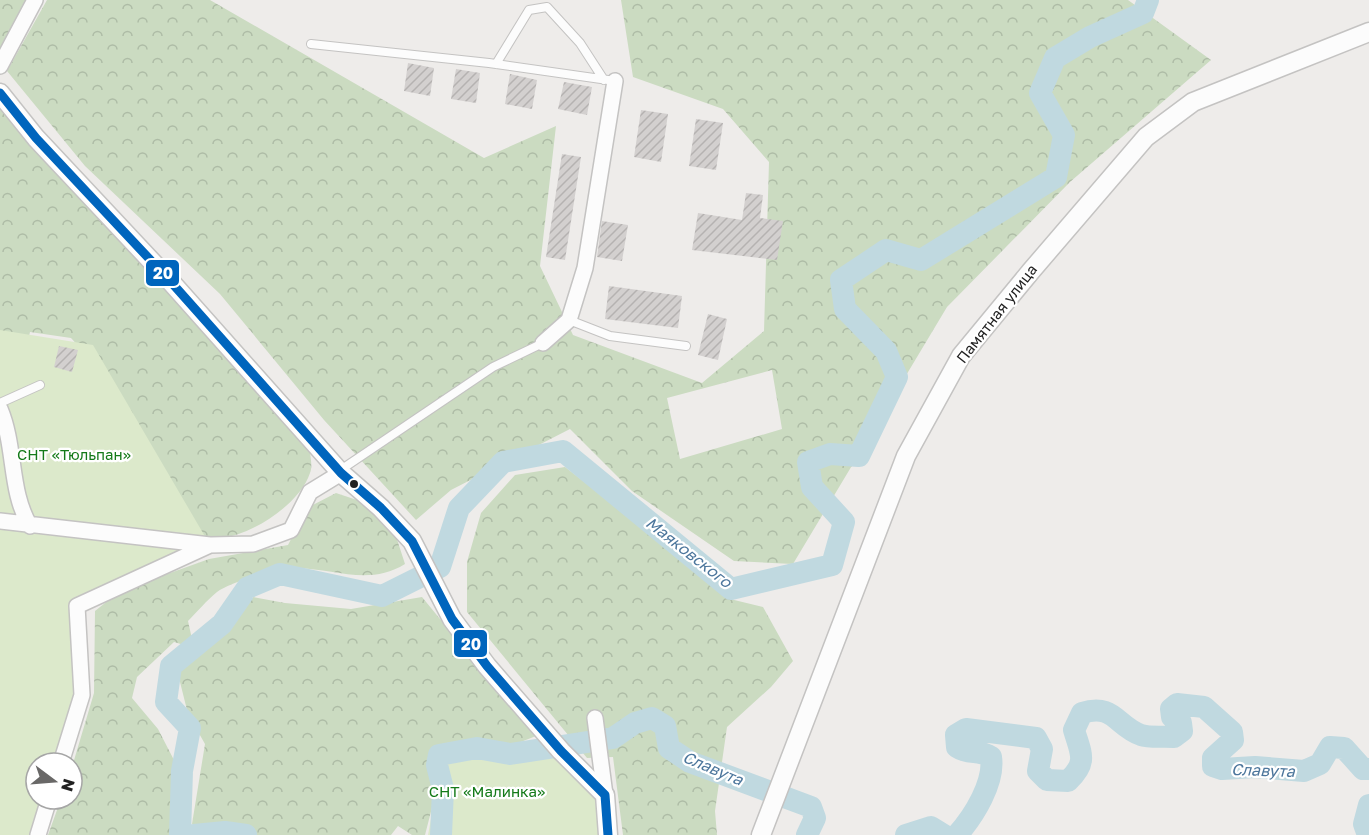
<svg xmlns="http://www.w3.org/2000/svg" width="1369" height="835" font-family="'Golos Text',sans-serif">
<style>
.forest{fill:url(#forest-crowns);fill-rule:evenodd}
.garden{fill:#dce9cb}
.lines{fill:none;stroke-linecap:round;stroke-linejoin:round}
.river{stroke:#c0d9e0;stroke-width:22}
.building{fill:url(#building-hatch)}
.service-casing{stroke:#c4c3c2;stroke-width:10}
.minor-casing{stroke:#c4c3c2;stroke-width:18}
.tertiary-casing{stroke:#c4c3c2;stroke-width:21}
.service{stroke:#fcfcfc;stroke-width:8}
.minor{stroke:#fcfcfc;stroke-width:15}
.tertiary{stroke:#fcfcfc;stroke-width:18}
.bus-1-casing{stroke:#fff;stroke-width:14}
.bus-1{stroke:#0065bd;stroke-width:9}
.bus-dot{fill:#212121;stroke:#fff;stroke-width:2}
.labels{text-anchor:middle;stroke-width:4.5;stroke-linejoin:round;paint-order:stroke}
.street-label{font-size:15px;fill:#212121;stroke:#fff}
.park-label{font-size:15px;fill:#147a19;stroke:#fff}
.water-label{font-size:16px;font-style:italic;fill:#4c769c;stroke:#fff}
.line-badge{stroke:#fff;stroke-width:2}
.badge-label{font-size:16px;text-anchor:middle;font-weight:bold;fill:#fff}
</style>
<defs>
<pattern id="forest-crowns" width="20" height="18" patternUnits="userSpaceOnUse" patternTransform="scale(1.5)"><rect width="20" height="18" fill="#cbdbc1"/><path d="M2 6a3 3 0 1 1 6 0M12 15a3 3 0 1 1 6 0" fill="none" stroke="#aebca6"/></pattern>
<pattern id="building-hatch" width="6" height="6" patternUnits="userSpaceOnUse" patternTransform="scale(1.5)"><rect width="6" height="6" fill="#d3d0cf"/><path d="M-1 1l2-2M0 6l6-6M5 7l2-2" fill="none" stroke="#b5b2b1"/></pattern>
</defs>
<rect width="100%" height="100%" fill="#eeecea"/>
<path class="forest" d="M 0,0 L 29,0 L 0,52 Z
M 47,0 L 210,0 L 484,158 L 556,126 L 540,266 L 573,335 L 702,383 L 764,331 L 769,162 L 723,109 L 633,77 L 621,0 L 1128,0 L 1211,60 L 1070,182 L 947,307 L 793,564 L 734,561 L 632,491 L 570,429 L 451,490 L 416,520 L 324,420 L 220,294 L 85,166 L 7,71 ZM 772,370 L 782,429 L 680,459 L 667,398 Z
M 0,107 L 194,318 L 310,450 C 310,457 313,466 310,473 C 300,504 251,536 220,538 C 209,539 197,538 187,537 L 81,349 L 71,338 L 30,332 L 17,387 L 0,392 Z
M 565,467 L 638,523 L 726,598 L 763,607 L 793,661 L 771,687 L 727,727 L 715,811 L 717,835 L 623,835 L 613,757 L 587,758 L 467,612 L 467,562 L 481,513 L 515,475 Z
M 336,493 L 369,504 L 394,530 L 405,564 C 370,586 335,569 297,568 C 278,568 233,581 217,592 C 207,600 197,612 188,621 L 192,639 L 184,645 L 174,642 L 137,677 L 132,698 L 158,729 L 176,764 L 171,835 L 48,835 L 61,799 L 72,799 L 72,767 L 94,693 L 95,611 L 120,591 L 209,559 L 288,545 L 307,508 Z
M 253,597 L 285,603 L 351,609 L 422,597 L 536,736 L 513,745 L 453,747 L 431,757 L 436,792 L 425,835 L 412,835 L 398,826 L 391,835 L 253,835 L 226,827 L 192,824 L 205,744 L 188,714 L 177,670 L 215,643 Z"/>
<path class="garden" d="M 0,330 L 93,345 L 210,545 L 77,606 L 82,695 L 61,763 L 36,763 L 36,799 L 49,799 L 38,835 L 0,835 Z
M 477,748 L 561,751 L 605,795 L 608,835 L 428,835 L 439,776 L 439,755 Z"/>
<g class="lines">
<path class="river" d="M 180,835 L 182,771 L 190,728 L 166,702 L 171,666 L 222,624 L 247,588 L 280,574 L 382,596 L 440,567 L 459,508 L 503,462 L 563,451 L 731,589 L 832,565 L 844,522 L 812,487 L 808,462 L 830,454 L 859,456 L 897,377 L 886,351 L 845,309 L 841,280 L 886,250 L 921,260 L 1056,177 L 1064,135 L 1040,93 L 1055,58 L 1090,37 L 1143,13 L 1148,0
M 194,835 L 225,832 L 246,835
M 441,835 L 443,789 L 437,765 L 439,755 L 477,748 L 510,754 L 613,738 L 635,723 L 652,718 L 665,726 L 669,748 L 690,762 L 811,807 L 815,818 L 807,835
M 906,835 L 931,827 L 944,835
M 957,835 C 974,816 995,782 991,757 C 979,749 969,755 957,747 L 956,735 L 966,729 L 1036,738 L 1042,749 L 1038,771 L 1047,780 L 1068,781 C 1088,762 1081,754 1074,730 L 1082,713 C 1114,703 1116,726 1141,735 C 1150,738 1164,736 1174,737 L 1182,731 L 1181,723 L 1172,717 L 1171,709 L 1177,704 L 1204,707 L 1232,732 L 1233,740 L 1213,758 L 1213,766 L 1222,769 L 1255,767 L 1304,771 L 1320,764 L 1330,747 L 1344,748 L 1363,769 L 1369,769
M 1368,835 L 1364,824 L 1369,805"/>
</g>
<path class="building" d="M 408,63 L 434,68 L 430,96 L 404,91 Z
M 456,69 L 480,73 L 476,103 L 451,99 Z
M 510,74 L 537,80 L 532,109 L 505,104 Z
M 564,82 L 592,87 L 587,115 L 558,109 Z
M 641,110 L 668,114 L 661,162 L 634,157 Z
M 696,119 L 723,123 L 716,170 L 689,166 Z
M 562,154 L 581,157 L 565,260 L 546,257 Z
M 746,193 L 763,195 L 760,218 L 783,221 L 777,260 L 692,250 L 698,213 L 742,220 Z
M 602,221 L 628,225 L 622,261 L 597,257 Z
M 609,286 L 682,296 L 678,328 L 605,319 Z
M 708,314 L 727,319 L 718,360 L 698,355 Z
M 59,346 L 78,350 L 72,372 L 54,367 Z"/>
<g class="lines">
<defs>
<path id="service" d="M 311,44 L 489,63 L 615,81
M 496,64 L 529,10 L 547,7 L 580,43 L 604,80
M 569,320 L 610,336 L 686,346
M 0,403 L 40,385
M 339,471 L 493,367 L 543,343"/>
<path id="minor" d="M 0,66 L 35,0
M 543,343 L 569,320 L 585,268 L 615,81
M 0,409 C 16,447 9,491 30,526
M 0,521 L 210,545
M 595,718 L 605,795
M 61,763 L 82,695 L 77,606 L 210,545 L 253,544 L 291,530 L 310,492 L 341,473
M 38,835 L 49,799"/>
<path id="tertiary" d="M 0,93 L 36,138 L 171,282 L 341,473 L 381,508 L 412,541 L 452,619 L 487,666 L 561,751 L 605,795 L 608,835
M 761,835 L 906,456 L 961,356 L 1031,271 L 1146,137 L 1193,102 L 1369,32"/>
</defs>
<use href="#service" class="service-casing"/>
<use href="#minor" class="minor-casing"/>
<use href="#tertiary" class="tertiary-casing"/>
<use href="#service" class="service"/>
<use href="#minor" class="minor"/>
<use href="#tertiary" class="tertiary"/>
<defs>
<path id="bus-1" d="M 0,93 L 36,138 L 171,282 L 341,473 L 381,508 L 412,541 L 452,619 L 487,666 L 561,751 L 605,795 L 608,835"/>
</defs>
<use href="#bus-1" class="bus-1-casing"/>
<use href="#bus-1" class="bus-1"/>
</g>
<circle class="bus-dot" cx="354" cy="484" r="5"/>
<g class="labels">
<g class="street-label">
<text transform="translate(997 314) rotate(-52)" y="5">Памятная улица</text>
</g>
<g class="park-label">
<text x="74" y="460">СНТ «Тюльпан»</text>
<text x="487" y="797">СНТ «Малинка»</text>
</g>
<g class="water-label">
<text transform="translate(689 552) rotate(38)" y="6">Маяковского</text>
<text transform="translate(713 768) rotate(23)" y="6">Славута</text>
<text transform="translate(1263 770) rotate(2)" y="6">Славута</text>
</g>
</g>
<g class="line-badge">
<rect x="145" y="259" width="35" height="28" rx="6" fill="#0065bd"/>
<rect x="453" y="629" width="35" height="29" rx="6" fill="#0065bd"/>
</g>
<g class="badge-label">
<text x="163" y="279">20</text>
<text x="471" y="650">20</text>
</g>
<g transform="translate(54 781) rotate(106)"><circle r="28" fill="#ffffff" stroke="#a6a6a6" stroke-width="1.5"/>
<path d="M0-4.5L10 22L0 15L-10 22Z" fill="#696867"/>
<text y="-9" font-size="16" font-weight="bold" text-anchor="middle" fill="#212121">N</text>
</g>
</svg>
